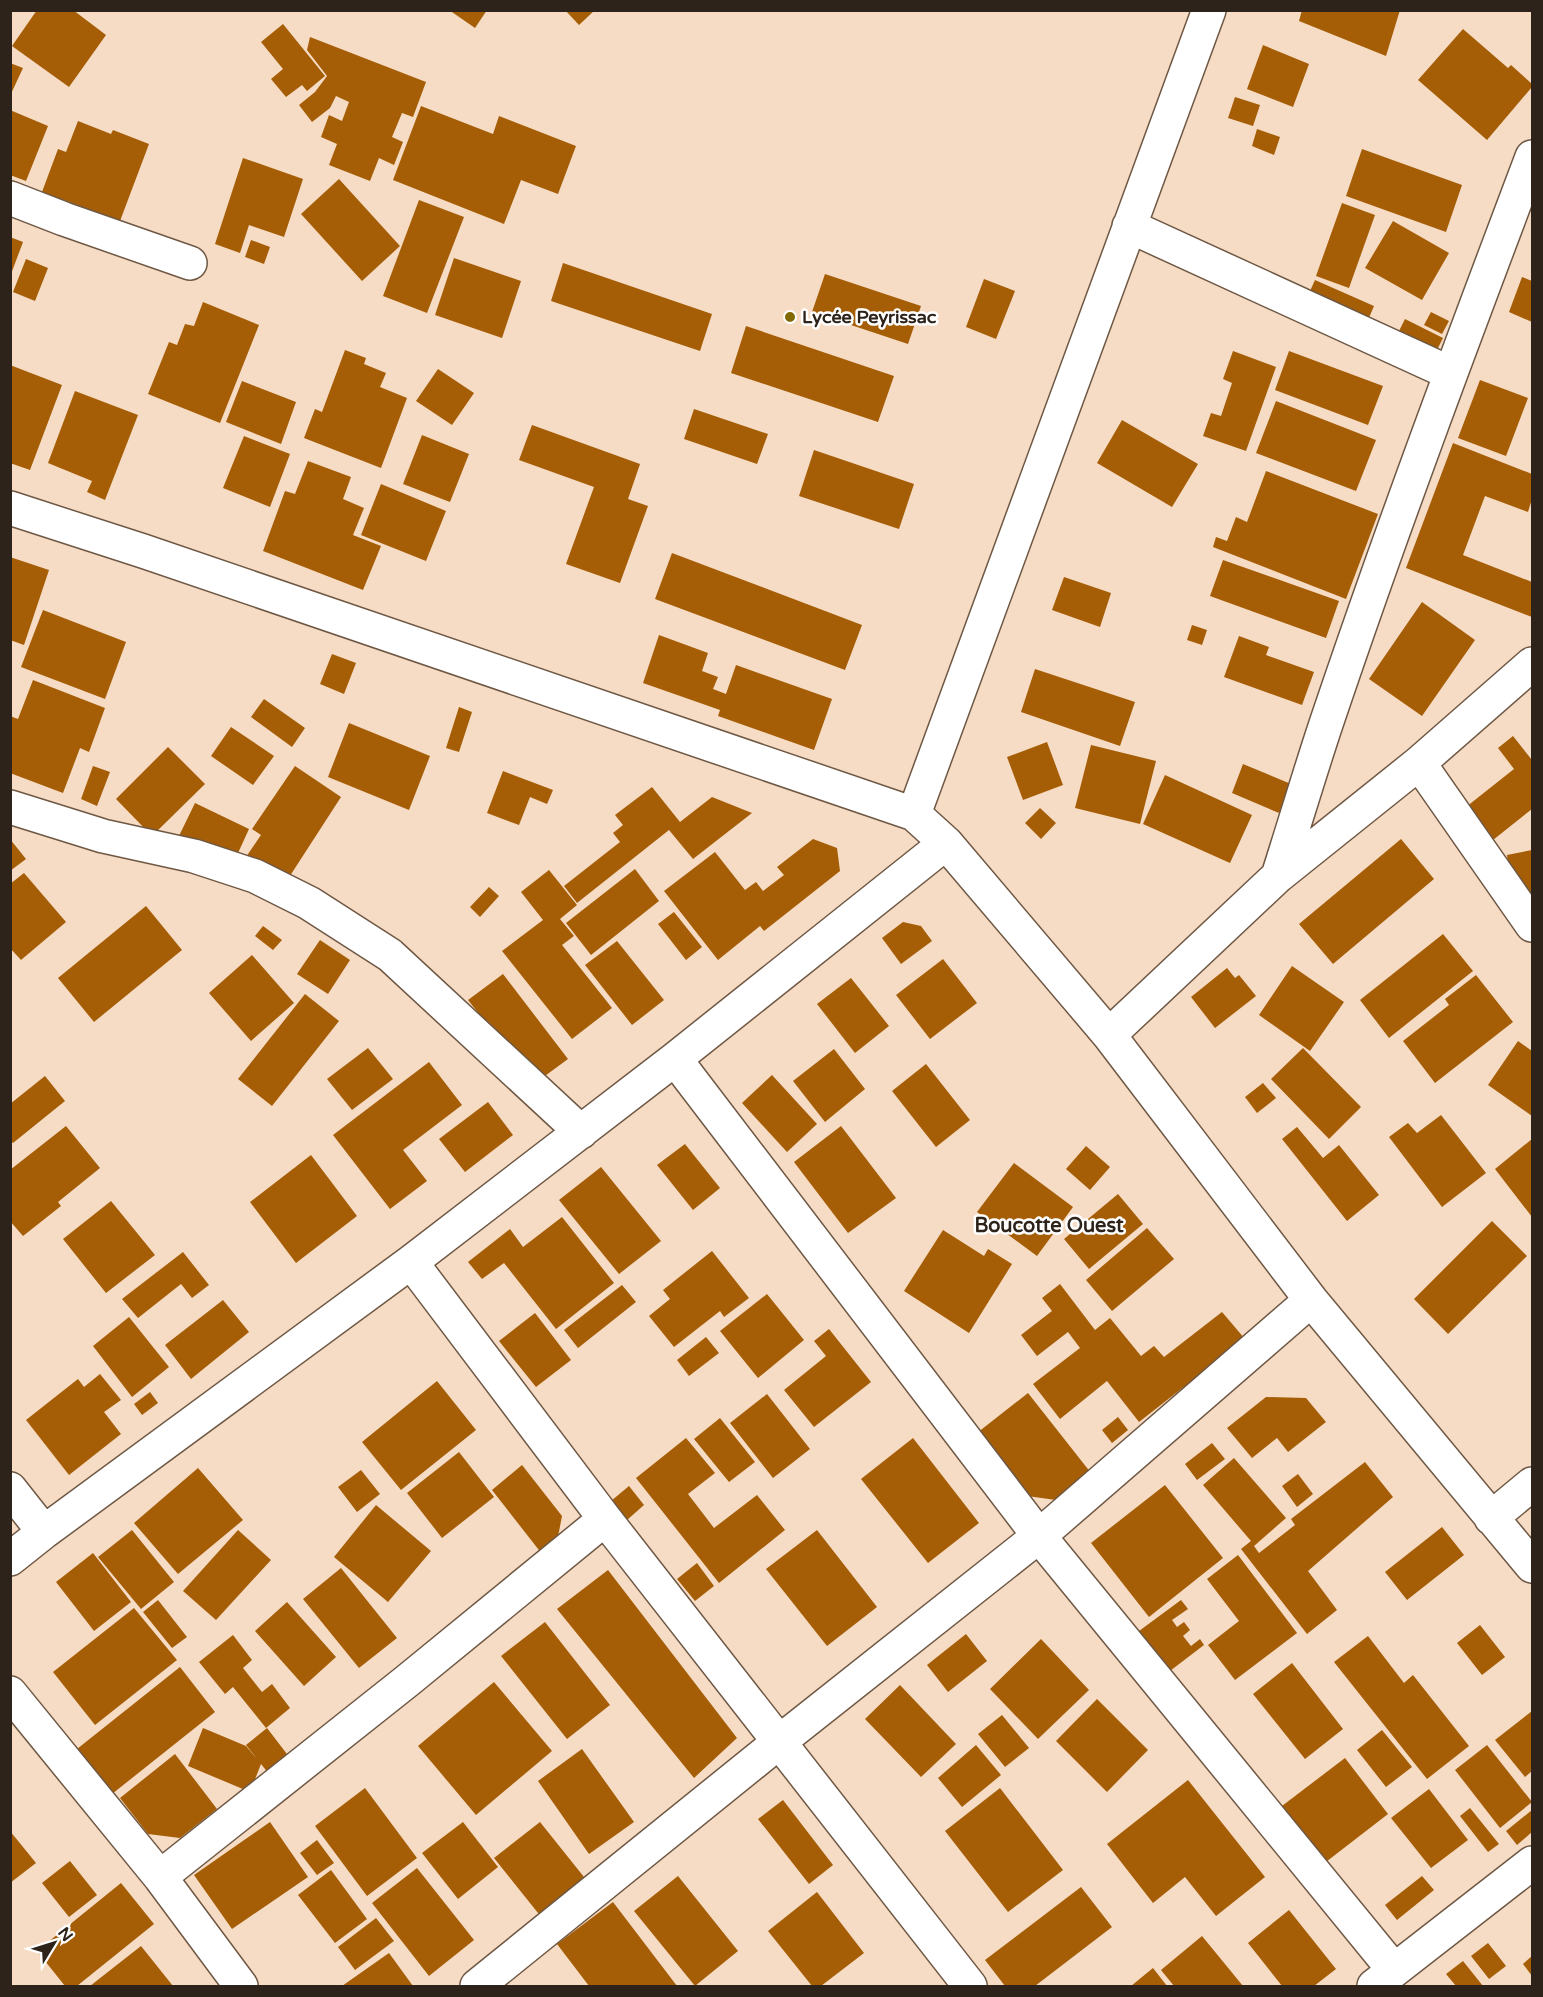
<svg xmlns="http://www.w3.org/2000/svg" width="1543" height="1997" font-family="'Varela Round',sans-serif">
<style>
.building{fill:#a55e05}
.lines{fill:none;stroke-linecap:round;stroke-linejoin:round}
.minor-casing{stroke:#6e5844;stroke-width:36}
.minor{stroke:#fff;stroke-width:33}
.poi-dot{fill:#836902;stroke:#fff;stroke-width:2}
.labels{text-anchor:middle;stroke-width:5;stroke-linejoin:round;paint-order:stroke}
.poi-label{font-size:18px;font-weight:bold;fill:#2d231b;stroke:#fff;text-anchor:start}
.neighbourhood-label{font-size:20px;font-weight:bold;fill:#2d231b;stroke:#fff}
</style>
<rect width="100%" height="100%" fill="#f6dbc5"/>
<path class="building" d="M 37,10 L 73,10 L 106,35 L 69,87 L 12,46 Z
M 449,10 L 487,10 L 475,28 Z
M 565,10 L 595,10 L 579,25 Z
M 1302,10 L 1400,10 L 1386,56 L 1299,21 Z
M 283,24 L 325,76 L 307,91 L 302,85 L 286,97 L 271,79 L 283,69 L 261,42 Z
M 1463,29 L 1508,68 L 1511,65 L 1532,84 L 1532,87 L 1487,140 L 1418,80 Z
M 310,37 L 426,82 L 413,117 L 402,113 L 392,137 L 403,142 L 394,165 L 379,158 L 370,181 L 329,165 L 337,144 L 321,137 L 329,115 L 342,121 L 349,102 L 336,96 L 330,108 L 312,122 L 299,105 L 315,92 L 327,76 L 307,50 Z
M 1263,45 L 1309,64 L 1293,107 L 1247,89 Z
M 10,63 L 23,68 L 10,96 Z
M 1235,97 L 1260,105 L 1253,126 L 1228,118 Z
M 421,106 L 493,134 L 499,116 L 576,146 L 558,194 L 521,180 L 504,224 L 393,180 Z
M 10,110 L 48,126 L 26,181 L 10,175 Z
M 78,121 L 111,134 L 113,130 L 149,144 L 120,221 L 42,192 L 58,149 L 66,152 Z
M 1257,129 L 1280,137 L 1274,155 L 1252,146 Z
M 1362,149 L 1462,185 L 1446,232 L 1346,196 Z
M 243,158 L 303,179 L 284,237 L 249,225 L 240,253 L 215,244 Z
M 339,179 L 400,246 L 362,281 L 301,214 Z
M 419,200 L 464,217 L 427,313 L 383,296 Z
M 1342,203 L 1375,215 L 1349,288 L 1316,276 Z
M 1393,221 L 1449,253 L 1422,300 L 1365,268 Z
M 10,237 L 23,242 L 11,274 L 10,274 Z
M 251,240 L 270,247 L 264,264 L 245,257 Z
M 454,258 L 521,281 L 502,338 L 435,315 Z
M 26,259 L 48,268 L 35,301 L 13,292 Z
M 563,263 L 712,314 L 700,351 L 551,301 Z
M 825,274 L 921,306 L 908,344 L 812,312 Z
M 1522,277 L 1532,281 L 1532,322 L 1509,312 Z
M 984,279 L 1015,291 L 996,339 L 966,327 Z
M 1315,280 L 1374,306 L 1365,327 L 1306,300 Z
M 203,302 L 259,325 L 220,423 L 148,394 L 169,342 L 177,345 L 185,324 L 194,326 Z
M 1431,312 L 1449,321 L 1442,334 L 1424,325 Z
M 1405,319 L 1443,338 L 1433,358 L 1395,339 Z
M 746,326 L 894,376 L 878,422 L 731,373 Z
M 345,350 L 366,358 L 364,364 L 386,373 L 380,387 L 407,398 L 381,468 L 304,438 L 315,409 L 322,412 Z
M 1233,351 L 1276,367 L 1246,451 L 1203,436 L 1211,413 L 1221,416 L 1232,383 L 1223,379 Z
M 1289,351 L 1383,386 L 1368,425 L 1275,390 Z
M 10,365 L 62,385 L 30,470 L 10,463 Z
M 438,369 L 474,393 L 452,425 L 416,401 Z
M 1480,380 L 1528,398 L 1506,456 L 1458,438 Z
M 242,381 L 296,402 L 281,444 L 226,422 Z
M 75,391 L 138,415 L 105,500 L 87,492 L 92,481 L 48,463 Z
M 1276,401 L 1376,440 L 1356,491 L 1256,453 Z
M 694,409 L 768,434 L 757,464 L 684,439 Z
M 1122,420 L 1198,464 L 1172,507 L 1097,463 Z
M 532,425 L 640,464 L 628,499 L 648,506 L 620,583 L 566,564 L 594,487 L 519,460 Z
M 422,435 L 469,454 L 450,502 L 403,484 Z
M 244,436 L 290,454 L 270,507 L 223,488 Z
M 1453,443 L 1532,474 L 1532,499 L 1528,512 L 1485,496 L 1463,555 L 1532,582 L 1532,617 L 1406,568 Z
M 814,450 L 914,484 L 899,529 L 799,496 Z
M 308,461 L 351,477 L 343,499 L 364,508 L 353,535 L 381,546 L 363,590 L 263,551 L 285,491 L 295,494 Z
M 1266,471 L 1378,514 L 1346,599 L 1213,547 L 1216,537 L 1227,541 L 1236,517 L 1247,522 Z
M 381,484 L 446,511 L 426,561 L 361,535 Z
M 672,553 L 862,625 L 845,670 L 655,599 Z
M 10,557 L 49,570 L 24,645 L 10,640 Z
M 1223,560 L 1339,601 L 1326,638 L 1210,596 Z
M 1064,577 L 1111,593 L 1100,627 L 1052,610 Z
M 1422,602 L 1475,640 L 1422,716 L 1369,679 Z
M 43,610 L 126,642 L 105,699 L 21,667 Z
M 1192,625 L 1207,630 L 1202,645 L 1187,640 Z
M 659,635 L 708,653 L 702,671 L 718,677 L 713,689 L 726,694 L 736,665 L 832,699 L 814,750 L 718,716 L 720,710 L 643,683 Z
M 1239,636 L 1269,647 L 1266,655 L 1314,672 L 1302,705 L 1224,677 Z
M 332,654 L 356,663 L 344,694 L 320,684 Z
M 1035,669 L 1135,702 L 1120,746 L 1021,712 Z
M 33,680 L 105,708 L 89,752 L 80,748 L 63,793 L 10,773 L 10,716 L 18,719 Z
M 264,699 L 305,728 L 292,747 L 251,717 Z
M 459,707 L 472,712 L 459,752 L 446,748 Z
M 349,723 L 430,756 L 409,810 L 328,777 Z
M 231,727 L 274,756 L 253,785 L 211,756 Z
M 1513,736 L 1532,760 L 1532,809 L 1488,844 L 1461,811 L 1514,769 L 1498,748 Z
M 1047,742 L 1063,785 L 1023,800 L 1007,757 Z
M 1091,745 L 1156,761 L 1140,824 L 1075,808 Z
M 168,747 L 205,784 L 152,836 L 116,799 Z
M 1243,764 L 1291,784 L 1279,813 L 1232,793 Z
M 93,766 L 110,772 L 97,806 L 81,799 Z
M 295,766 L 341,797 L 286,882 L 246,857 L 261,835 L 252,829 Z
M 503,771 L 553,790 L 547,804 L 530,797 L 519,825 L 487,813 Z
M 1165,775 L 1252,815 L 1230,863 L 1143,824 Z
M 652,787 L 680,822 L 712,797 L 752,813 L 693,859 L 669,830 L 577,903 L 564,886 L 620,842 L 613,833 L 623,825 L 615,815 Z
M 195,803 L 249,829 L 233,864 L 178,838 Z
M 1040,808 L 1056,823 L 1041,839 L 1025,823 Z
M 10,839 L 26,859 L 10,871 Z
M 813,839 L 837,848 L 840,871 L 764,931 L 760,926 L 718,960 L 664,891 L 715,852 L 745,890 L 756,882 L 763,891 L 784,875 L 777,867 Z
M 1401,839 L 1434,879 L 1333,964 L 1299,924 Z
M 1532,850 L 1532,899 L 1510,882 L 1507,855 Z
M 635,869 L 659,901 L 591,955 L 566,923 Z
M 549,870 L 577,905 L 560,919 L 574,936 L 562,945 L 612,1008 L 572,1039 L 502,951 L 543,920 L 521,892 Z
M 24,873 L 66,922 L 21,960 L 10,948 L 10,884 Z
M 489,887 L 499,896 L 480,917 L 470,907 Z
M 146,906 L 182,950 L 94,1022 L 58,978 Z
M 674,912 L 702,947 L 686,960 L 658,924 Z
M 903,922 L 921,926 L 932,941 L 901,964 L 882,938 Z
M 263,926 L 282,940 L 273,950 L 255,936 Z
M 1443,934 L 1473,971 L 1389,1038 L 1360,1000 Z
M 320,940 L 350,960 L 328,994 L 297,974 Z
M 617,941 L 664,1000 L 632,1025 L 585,965 Z
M 252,955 L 294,1003 L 251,1041 L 209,993 Z
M 943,959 L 977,1003 L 930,1039 L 896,995 Z
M 1292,966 L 1344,1002 L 1310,1051 L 1259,1015 Z
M 1227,968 L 1235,978 L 1239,975 L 1256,996 L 1215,1028 L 1191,997 Z
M 503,974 L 568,1059 L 534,1084 L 468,1000 Z
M 1476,975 L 1513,1022 L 1435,1083 L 1403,1041 L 1449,1005 L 1445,999 Z
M 851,978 L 889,1026 L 855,1053 L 817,1004 Z
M 305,994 L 339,1021 L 272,1106 L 238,1079 Z
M 1518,1041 L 1532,1051 L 1532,1116 L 1488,1085 Z
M 368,1048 L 393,1079 L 352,1110 L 327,1079 Z
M 1303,1048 L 1361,1107 L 1329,1139 L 1271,1079 Z
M 834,1049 L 865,1089 L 825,1122 L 793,1081 Z
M 429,1062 L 462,1105 L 403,1150 L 427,1181 L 390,1209 L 333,1135 Z
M 926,1064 L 970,1120 L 936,1147 L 892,1091 Z
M 772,1075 L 817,1124 L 787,1152 L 742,1103 Z
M 45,1076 L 65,1101 L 13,1143 L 10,1140 L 10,1104 Z
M 1263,1083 L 1276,1098 L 1257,1113 L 1245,1097 Z
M 488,1102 L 513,1135 L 465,1172 L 439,1139 Z
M 1441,1115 L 1486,1173 L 1442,1207 L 1389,1137 L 1408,1123 L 1417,1133 Z
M 66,1126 L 100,1168 L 58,1202 L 61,1206 L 23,1236 L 10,1221 L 10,1170 Z
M 841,1126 L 896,1198 L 848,1233 L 794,1162 Z
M 1297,1127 L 1323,1158 L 1339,1145 L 1379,1195 L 1347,1221 L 1282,1139 Z
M 1532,1139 L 1532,1217 L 1495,1169 Z
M 685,1144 L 720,1188 L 693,1210 L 657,1165 Z
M 1086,1146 L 1110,1167 L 1090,1190 L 1066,1169 Z
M 311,1155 L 357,1216 L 296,1263 L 250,1202 Z
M 1014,1163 L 1073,1207 L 1037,1256 L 977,1212 Z
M 601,1167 L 661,1241 L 619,1274 L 559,1200 Z
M 1118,1194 L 1143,1224 L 1089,1269 L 1064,1239 Z
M 111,1201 L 155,1255 L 106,1293 L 63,1239 Z
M 562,1217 L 614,1283 L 556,1329 L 504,1263 L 482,1279 L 468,1262 L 510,1229 L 523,1247 Z
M 1492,1221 L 1527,1256 L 1448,1334 L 1414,1299 Z
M 1147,1228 L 1174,1259 L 1112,1311 L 1086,1280 Z
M 943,1230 L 984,1256 L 988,1249 L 1012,1264 L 969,1333 L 904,1291 Z
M 712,1251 L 749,1298 L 724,1317 L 720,1311 L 674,1347 L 649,1316 L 670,1299 L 663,1290 Z
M 183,1252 L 209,1285 L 192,1298 L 181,1284 L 138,1318 L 122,1299 Z
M 1060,1284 L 1095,1330 L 1110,1318 L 1141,1356 L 1154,1346 L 1164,1357 L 1222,1312 L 1245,1339 L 1139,1422 L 1107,1381 L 1060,1419 L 1033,1384 L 1080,1348 L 1068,1332 L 1037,1356 L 1021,1335 L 1052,1311 L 1042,1298 Z
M 622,1285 L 636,1302 L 578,1348 L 564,1330 Z
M 767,1294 L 804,1340 L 758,1378 L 720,1331 Z
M 223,1300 L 249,1332 L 191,1379 L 165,1345 Z
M 535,1313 L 571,1360 L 536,1387 L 499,1341 Z
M 129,1317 L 169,1367 L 132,1397 L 93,1346 Z
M 829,1329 L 871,1382 L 814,1427 L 784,1390 L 826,1356 L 814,1341 Z
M 706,1337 L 719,1353 L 689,1376 L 677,1360 Z
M 100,1374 L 121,1400 L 104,1412 L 121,1434 L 69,1475 L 26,1420 L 78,1379 L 84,1387 Z
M 437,1381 L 476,1430 L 401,1490 L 362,1442 Z
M 150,1392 L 158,1403 L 142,1415 L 134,1404 Z
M 1028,1393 L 1091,1473 L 1056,1500 L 1027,1496 L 977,1433 Z
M 767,1394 L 810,1449 L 773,1478 L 730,1423 Z
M 1266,1397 L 1306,1398 L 1326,1422 L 1288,1452 L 1277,1438 L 1252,1458 L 1227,1428 Z
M 1118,1417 L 1128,1430 L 1112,1443 L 1102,1430 Z
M 720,1418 L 755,1462 L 729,1482 L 694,1439 Z
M 686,1438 L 715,1473 L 688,1494 L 714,1528 L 757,1495 L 785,1530 L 719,1583 L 636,1478 Z
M 913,1438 L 979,1523 L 928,1563 L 861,1479 Z
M 1212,1443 L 1225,1459 L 1197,1480 L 1185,1464 Z
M 459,1452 L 494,1497 L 442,1538 L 407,1493 Z
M 1234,1458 L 1286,1518 L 1254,1546 L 1259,1553 L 1295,1525 L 1291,1519 L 1365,1462 L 1393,1497 L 1308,1571 L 1337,1610 L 1307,1634 L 1241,1549 L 1251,1541 L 1203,1485 Z
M 522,1465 L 562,1516 L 557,1542 L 542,1554 L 492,1490 Z
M 198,1468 L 243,1520 L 178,1574 L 134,1523 Z
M 361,1470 L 380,1494 L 357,1512 L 338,1487 Z
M 1298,1474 L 1313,1494 L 1297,1507 L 1282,1486 Z
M 1165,1485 L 1223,1558 L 1149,1617 L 1091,1543 Z
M 629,1486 L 644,1505 L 627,1520 L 611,1501 Z
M 376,1505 L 431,1551 L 388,1602 L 334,1557 Z
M 1442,1527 L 1464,1555 L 1407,1600 L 1385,1572 Z
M 132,1530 L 174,1582 L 141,1609 L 98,1557 Z
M 238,1530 L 271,1560 L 216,1620 L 183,1591 Z
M 817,1530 L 877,1607 L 827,1646 L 766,1569 Z
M 93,1553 L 131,1602 L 94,1631 L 56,1582 Z
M 1238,1555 L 1297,1633 L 1235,1680 L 1208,1645 L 1239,1621 L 1207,1579 Z
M 697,1563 L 714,1586 L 695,1601 L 677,1579 Z
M 341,1568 L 397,1638 L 359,1668 L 303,1599 Z
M 608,1570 L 737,1738 L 694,1778 L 557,1609 Z
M 158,1600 L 187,1637 L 172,1648 L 143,1612 Z
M 1181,1600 L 1188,1609 L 1172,1620 L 1177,1627 L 1184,1622 L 1190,1630 L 1183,1636 L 1191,1646 L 1200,1639 L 1204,1645 L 1166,1674 L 1135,1634 Z
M 287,1602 L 336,1657 L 304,1686 L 255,1631 Z
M 134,1608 L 177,1660 L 95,1725 L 53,1672 Z
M 545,1622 L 610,1705 L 567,1739 L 501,1656 Z
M 1480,1625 L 1505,1657 L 1482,1675 L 1457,1643 Z
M 966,1634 L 987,1661 L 948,1692 L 927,1665 Z
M 233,1635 L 252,1660 L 243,1668 L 262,1692 L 272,1684 L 290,1708 L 266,1728 L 233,1687 L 225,1694 L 199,1662 Z
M 1368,1636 L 1404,1683 L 1413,1675 L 1469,1746 L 1427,1779 L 1334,1662 Z
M 1041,1639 L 1089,1690 L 1038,1739 L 990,1689 Z
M 1292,1663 L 1343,1729 L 1305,1759 L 1253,1694 Z
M 180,1667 L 215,1712 L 112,1794 L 77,1749 Z
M 494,1682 L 552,1751 L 476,1815 L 418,1746 Z
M 900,1685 L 956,1744 L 921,1777 L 865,1719 Z
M 1097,1699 L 1148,1750 L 1107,1792 L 1056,1741 Z
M 1532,1711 L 1532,1771 L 1525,1777 L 1495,1740 Z
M 1002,1715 L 1029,1748 L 1005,1767 L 978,1734 Z
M 203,1728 L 246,1746 L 258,1760 L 246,1745 L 267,1728 L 290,1758 L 269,1774 L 261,1764 L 250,1792 L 188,1766 Z
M 1382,1730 L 1412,1767 L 1386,1787 L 1357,1750 Z
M 976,1745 L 1001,1775 L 962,1807 L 938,1778 Z
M 1487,1745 L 1532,1802 L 1500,1828 L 1455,1770 Z
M 582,1749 L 634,1822 L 589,1854 L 538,1781 Z
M 175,1754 L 217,1809 L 180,1838 L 148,1834 L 120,1798 Z
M 1345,1758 L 1388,1814 L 1322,1865 L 1278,1809 Z
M 1188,1780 L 1265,1877 L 1216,1916 L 1185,1877 L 1153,1903 L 1107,1844 Z
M 365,1788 L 417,1858 L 367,1896 L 315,1826 Z
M 1000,1788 L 1063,1870 L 1008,1912 L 945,1831 Z
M 1429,1789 L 1468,1840 L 1431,1868 L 1391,1818 Z
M 783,1800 L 833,1865 L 809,1884 L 758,1819 Z
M 1470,1808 L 1499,1844 L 1488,1852 L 1460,1816 Z
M 1532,1810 L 1532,1832 L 1517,1845 L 1506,1831 Z
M 270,1822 L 308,1877 L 232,1929 L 194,1875 Z
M 463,1822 L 498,1867 L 458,1899 L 422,1853 Z
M 540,1822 L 588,1882 L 542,1918 L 494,1858 Z
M 10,1831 L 36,1863 L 10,1883 Z
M 317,1840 L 334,1863 L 317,1875 L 300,1853 Z
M 70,1861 L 97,1895 L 69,1917 L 42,1883 Z
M 417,1868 L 474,1940 L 429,1976 L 372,1903 Z
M 331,1870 L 367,1919 L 335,1943 L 298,1895 Z
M 678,1876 L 738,1951 L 695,1986 L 634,1911 Z
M 1422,1876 L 1434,1890 L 1397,1920 L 1385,1905 Z
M 121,1883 L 154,1924 L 77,1986 L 65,1986 L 37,1951 Z
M 1081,1887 L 1112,1927 L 1035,1986 L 1005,1986 L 985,1960 Z
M 817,1892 L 864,1953 L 821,1986 L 812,1986 L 768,1931 Z
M 613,1902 L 677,1986 L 589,1986 L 557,1944 Z
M 1289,1910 L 1336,1969 L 1314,1986 L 1282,1986 L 1248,1943 Z
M 376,1918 L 394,1941 L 355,1970 L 338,1947 Z
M 1202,1936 L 1243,1986 L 1174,1986 L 1161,1970 Z
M 1488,1943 L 1506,1966 L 1489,1979 L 1471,1956 Z
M 141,1946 L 173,1986 L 90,1986 Z
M 389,1953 L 413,1986 L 342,1986 Z
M 1532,1956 L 1532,1976 L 1523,1964 Z
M 1463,1961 L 1483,1986 L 1456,1986 L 1446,1974 Z
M 1153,1968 L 1167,1986 L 1131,1986 Z"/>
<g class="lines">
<defs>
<path id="minor" d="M 10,198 L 64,219 L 190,263
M 1129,226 L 1450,373
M 10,508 L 143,551 L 914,814 L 946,843 L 1109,1035 L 1311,1300 L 1532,1566
M 1419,763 L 1532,925
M 10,807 L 103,836 L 194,856 L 255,876 L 309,903 L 390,955 L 581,1132
M 914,814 L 1209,10
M 1278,876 C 1294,826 1309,775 1326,724 C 1390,534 1461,345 1532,157
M 1109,1035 L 1278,876 L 1419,763 L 1532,664
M 675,1059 L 1039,1536 L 1394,1970
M 411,1262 L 605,1519 L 970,1986
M 10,1489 L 44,1532
M 1491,1518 L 1532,1484
M 10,1559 L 44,1532 L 411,1262 L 675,1059 L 946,843
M 10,1693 L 160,1877 L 241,1986
M 160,1877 L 407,1681 L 605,1519
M 477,1986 L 779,1742 L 1039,1536 L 1311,1300
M 1374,1986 L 1532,1863"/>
</defs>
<use href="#minor" class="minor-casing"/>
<use href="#minor" class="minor"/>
</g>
<circle class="poi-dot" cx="790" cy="317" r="6"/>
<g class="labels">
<g class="poi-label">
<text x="802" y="323">Lycée Peyrissac</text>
</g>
<g class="neighbourhood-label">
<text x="1049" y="1232">Boucotte Ouest</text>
</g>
</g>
<rect width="1543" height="1997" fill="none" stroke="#2d231b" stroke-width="24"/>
<g transform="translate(54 1943) rotate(52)" stroke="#ffffff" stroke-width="4.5" paint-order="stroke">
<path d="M0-4.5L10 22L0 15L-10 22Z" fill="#2d231b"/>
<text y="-9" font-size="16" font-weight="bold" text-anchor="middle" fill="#2d231b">N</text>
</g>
</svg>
